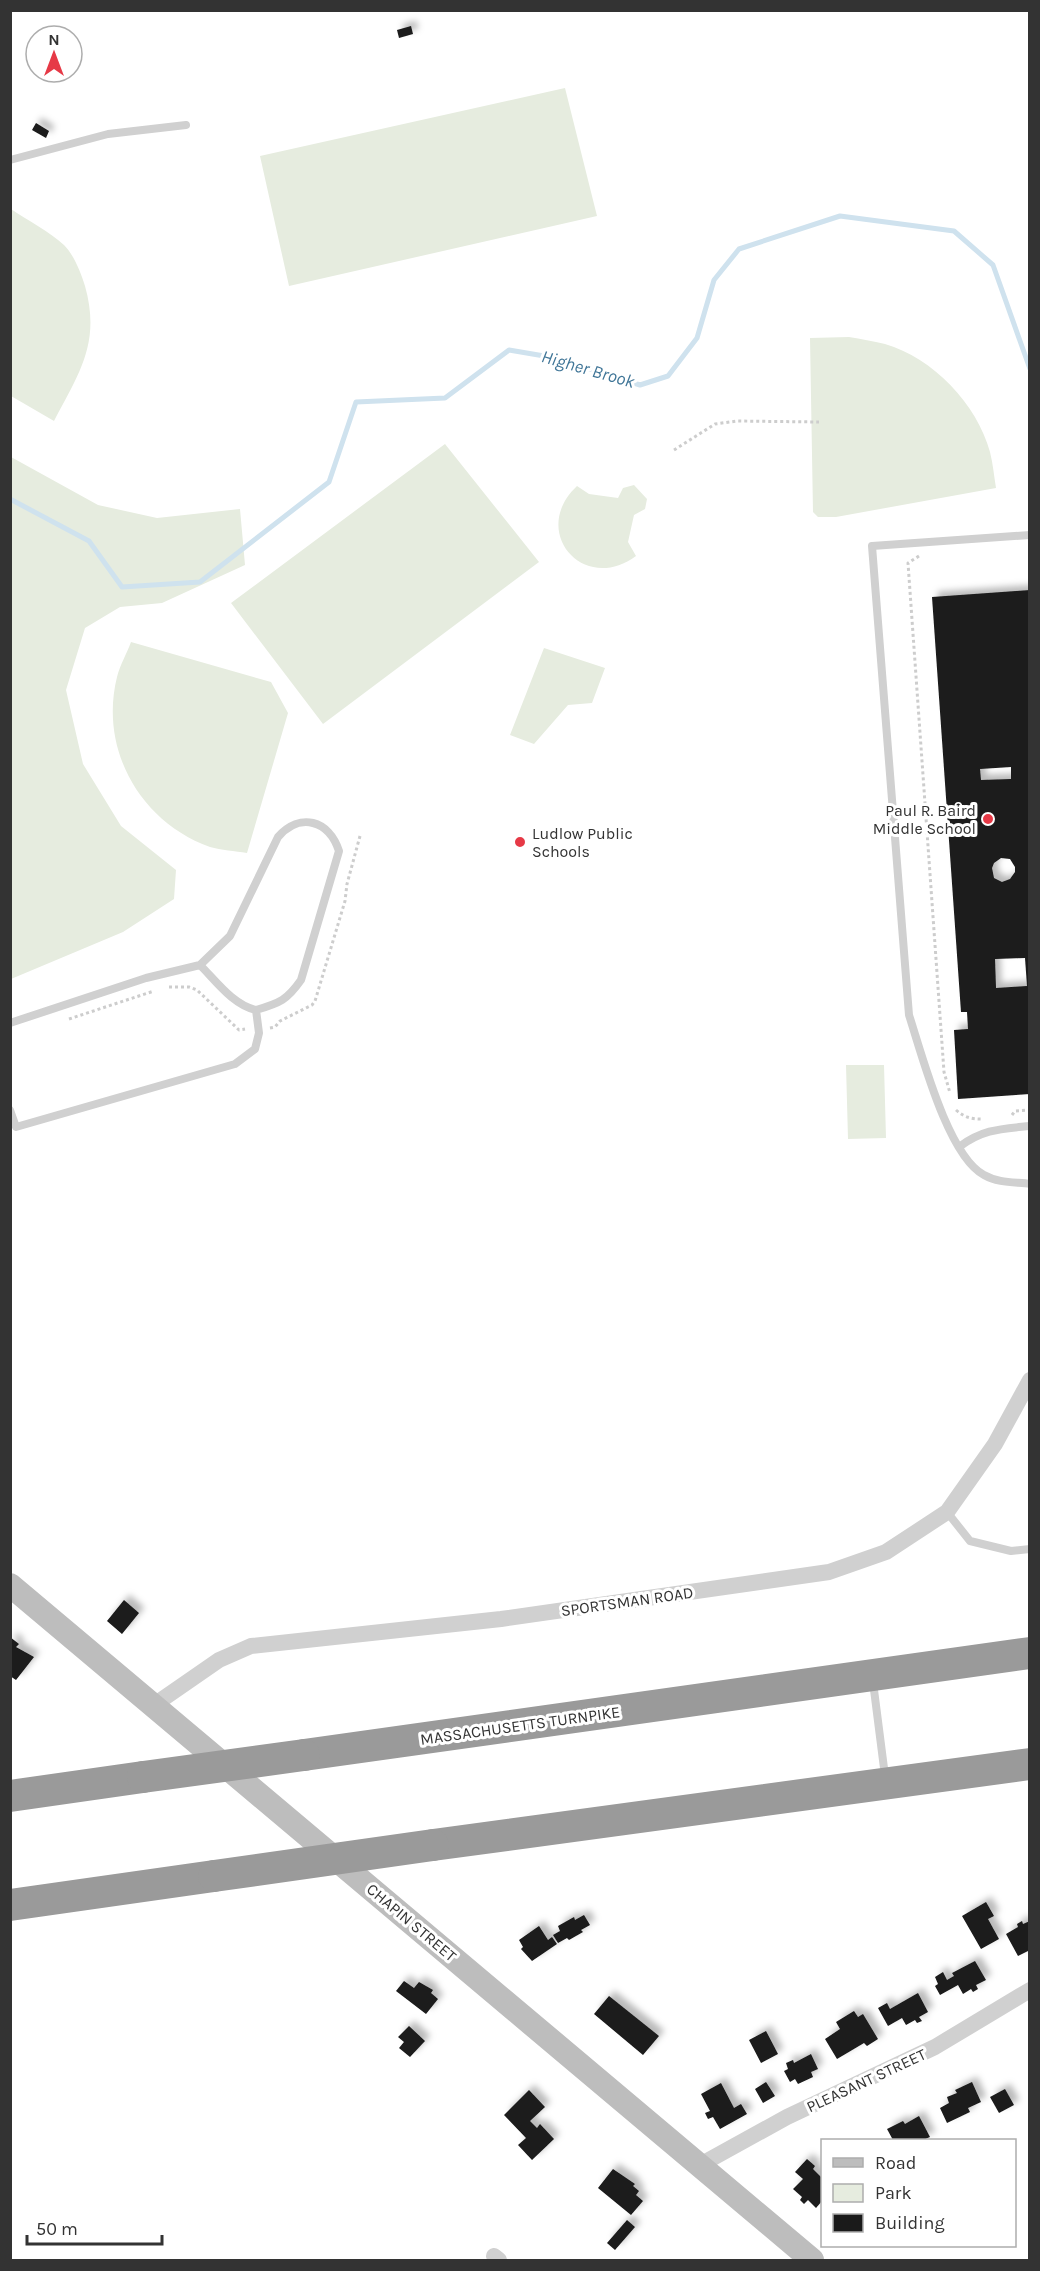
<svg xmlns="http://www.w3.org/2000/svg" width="1040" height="2271" font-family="Karla,sans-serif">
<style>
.green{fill:#e6ecdf}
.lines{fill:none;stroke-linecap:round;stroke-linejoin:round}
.stream{stroke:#cfe2ee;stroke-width:5}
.building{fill:#1a1a1a;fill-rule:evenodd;filter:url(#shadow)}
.path{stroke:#cdcdcd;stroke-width:3;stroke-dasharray:3 3;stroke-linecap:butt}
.service{stroke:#d0d0d0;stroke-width:8}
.minor{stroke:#d0d0d0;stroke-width:16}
.secondary{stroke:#bdbdbd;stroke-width:24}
.motorway{stroke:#9a9a9a;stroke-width:32}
.motorway-bridge{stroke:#9a9a9a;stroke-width:32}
.poi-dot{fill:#e63946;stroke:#fff;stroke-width:2}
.labels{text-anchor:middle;stroke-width:6;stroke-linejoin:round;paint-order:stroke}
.poi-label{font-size:16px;fill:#333;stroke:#fff;text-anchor:end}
.street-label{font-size:16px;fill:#333;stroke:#fff}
.water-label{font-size:18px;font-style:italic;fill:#3f7597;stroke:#fff}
</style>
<defs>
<filter id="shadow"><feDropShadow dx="5.5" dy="-5.5" stdDeviation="3" flood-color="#0004"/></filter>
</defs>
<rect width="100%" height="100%" fill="#fff"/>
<path class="green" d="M 565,88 L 597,216 L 289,286 L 260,156 Z
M 11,209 C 27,220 50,232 64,245 C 74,255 81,273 85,286 C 101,343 79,373 54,421 L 11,396 Z
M 849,337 C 861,339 873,341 885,344 C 933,358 977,404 990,452 C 993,464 994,476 996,488 L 836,517 L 818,517 L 813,512 L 810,338 Z
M 445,444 L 539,562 L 323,724 L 231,603 Z
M 11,457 L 98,505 L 157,518 L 240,509 L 245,565 L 162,603 L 120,607 L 85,628 L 66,690 L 83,764 L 121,826 L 176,870 L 174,899 L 123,932 L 11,979 Z
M 634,485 L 647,499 L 645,509 L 634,515 L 628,542 L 636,556 C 583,595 529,531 577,486 L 589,494 L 618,498 L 623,488 Z
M 131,642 L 271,682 L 288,713 L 247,853 C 235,851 221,850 210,847 C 140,822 99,749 117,677 C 120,665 127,653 131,642 Z
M 544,648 L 605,668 L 592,703 L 568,705 L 534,744 L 510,735 Z
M 846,1065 L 884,1065 L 886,1138 L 848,1139 Z"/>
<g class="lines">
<path class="stream" d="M 10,499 L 89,541 L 122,587 L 200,582 L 329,482 L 356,402 L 445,398 L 509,350 L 556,358 L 640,385 L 668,376 L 697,338 L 714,280 L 739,249 L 840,216 L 954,231 L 993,265 L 1030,369"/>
</g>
<path class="building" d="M 411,26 L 413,34 L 399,38 L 397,30 Z
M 36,123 L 49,131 L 46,138 L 32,130 Z
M 1030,590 L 1030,1094 L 958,1099 L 954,1030 L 968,1029 L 967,1012 L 961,1012 L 932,597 ZM 1011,767 L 1011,779 L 981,780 L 980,769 ZM 1001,858 L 1010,859 L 1015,867 L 1015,872 L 1010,879 L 1002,882 L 994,878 L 992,868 L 994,863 ZM 1025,958 L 1027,986 L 996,988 L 995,959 Z
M 124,1600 L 139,1613 L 122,1634 L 107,1621 Z
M 10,1637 L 19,1644 L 16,1647 L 34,1657 L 16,1680 L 10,1676 Z
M 986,1902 L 994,1916 L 988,1919 L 999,1939 L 981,1949 L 962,1916 Z
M 584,1915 L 590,1925 L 581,1930 L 583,1932 L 569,1940 L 567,1938 L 558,1943 L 553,1935 L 560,1931 L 558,1926 L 574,1917 L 575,1920 Z
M 1022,1921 L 1023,1924 L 1030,1921 L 1030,1950 L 1018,1956 L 1006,1934 L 1018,1927 L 1017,1924 Z
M 539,1926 L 548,1940 L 552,1937 L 557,1944 L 532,1961 L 521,1949 L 523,1947 L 519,1940 Z
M 975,1961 L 986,1980 L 976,1985 L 978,1989 L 973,1992 L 971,1989 L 963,1994 L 958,1985 L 940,1995 L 935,1986 L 938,1984 L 935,1977 L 943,1972 L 947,1980 L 954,1976 L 952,1973 Z
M 404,1981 L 414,1988 L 419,1982 L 433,1990 L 431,1993 L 438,1999 L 426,2014 L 396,1991 Z
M 918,1993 L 928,2012 L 919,2017 L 922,2021 L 917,2023 L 915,2020 L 906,2025 L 902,2018 L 888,2026 L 878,2008 L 887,2003 L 890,2009 Z
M 609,1996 L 659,2036 L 643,2055 L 594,2014 Z
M 854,2011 L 858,2017 L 863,2014 L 878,2039 L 867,2046 L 864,2043 L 837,2059 L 825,2039 L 840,2029 L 836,2022 Z
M 409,2026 L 425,2041 L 410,2057 L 399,2048 L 404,2042 L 398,2037 Z
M 766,2031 L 778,2054 L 761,2063 L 749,2040 Z
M 811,2054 L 818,2069 L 811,2072 L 813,2077 L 798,2084 L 795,2079 L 790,2082 L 784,2071 L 788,2069 L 786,2063 L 793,2060 L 794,2063 Z
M 766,2082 L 775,2096 L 763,2103 L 755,2089 Z
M 972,2082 L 981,2102 L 968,2108 L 970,2112 L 947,2123 L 940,2108 L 949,2103 L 947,2097 L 957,2093 L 955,2090 Z
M 721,2083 L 734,2108 L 741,2104 L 747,2114 L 720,2129 L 713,2117 L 708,2119 L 705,2113 L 710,2111 L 701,2094 Z
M 1005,2089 L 1014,2105 L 999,2113 L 990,2097 Z
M 529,2090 L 545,2107 L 530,2121 L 537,2128 L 540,2124 L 554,2139 L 532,2160 L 518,2145 L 526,2138 L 504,2115 Z
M 919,2116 L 930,2137 L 923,2140 L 893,2140 L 887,2129 L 903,2121 L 905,2124 Z
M 807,2159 L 815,2166 L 813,2169 L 822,2178 L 822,2201 L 816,2208 L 808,2200 L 804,2204 L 800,2200 L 802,2197 L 793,2189 L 803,2179 L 795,2172 Z
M 613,2169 L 635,2184 L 633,2186 L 639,2191 L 636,2195 L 643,2201 L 631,2215 L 598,2188 Z
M 627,2220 L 635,2227 L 615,2250 L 607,2243 Z"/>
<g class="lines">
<path class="path" d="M 674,450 L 715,424 L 737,421 L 819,422
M 919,556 L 908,563 L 944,1072 L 950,1093
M 169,987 L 189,987 L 197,990 L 239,1030 L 245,1029
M 69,1019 L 154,991
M 270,1028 L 275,1027 L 280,1021 L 312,1005 L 315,1001 L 345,901 L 347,884 L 360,836
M 956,1110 C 965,1118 972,1119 983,1119
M 1012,1115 L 1015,1111 L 1030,1110"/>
<path class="service" d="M 10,160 L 108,134 L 186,125
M 1030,535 L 872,546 L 909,1015 C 922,1055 948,1156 984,1175 C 998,1183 1015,1182 1030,1184
M 10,1023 L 146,978 L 200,965
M 10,1110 L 16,1127 L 235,1064 L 255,1049 L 259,1033 L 256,1010 C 233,1005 216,981 200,965 L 230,936 L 278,837 C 300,812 329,820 339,851 L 301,980 C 287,1000 280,1003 256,1010
M 959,1147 C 983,1129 1001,1129 1030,1126
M 947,1512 L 970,1541 L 1011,1551 L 1030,1549
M 873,1682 L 885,1776"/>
<path class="minor" d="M 154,1705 L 219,1660 L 251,1646 L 501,1619 L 829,1572 L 886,1552 L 947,1512 L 995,1444 L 1030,1380
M 700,2165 L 787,2117 L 935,2047 L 1030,1990
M 494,2256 L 499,2260"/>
<path class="secondary" d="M 10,1585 L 812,2260"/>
<path class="motorway" d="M 304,1755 L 1030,1653
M 10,1796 L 143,1777
M 433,1845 L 1030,1764
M 10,1905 L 214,1876"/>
<path class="motorway-bridge" d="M 143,1777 L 304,1755
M 214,1876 L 433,1845"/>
</g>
<g class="poi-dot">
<circle cx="988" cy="819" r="6"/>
<circle cx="520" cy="842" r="6"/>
</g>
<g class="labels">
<g class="poi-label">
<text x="976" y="816">Paul R. Baird<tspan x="976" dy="18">Middle School</tspan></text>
<text x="532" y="839" text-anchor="start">Ludlow Public<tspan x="532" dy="18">Schools</tspan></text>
</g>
<g class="street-label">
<text transform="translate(627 1601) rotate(-8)" y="6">SPORTSMAN ROAD</text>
<text transform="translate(520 1725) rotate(-8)" y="6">MASSACHUSETTS TURNPIKE</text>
<text transform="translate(412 1922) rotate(40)" y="6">CHAPIN STREET</text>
<text transform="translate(866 2080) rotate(-25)" y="6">PLEASANT STREET</text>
</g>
<g class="water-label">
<text transform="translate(588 369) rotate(16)" y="6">Higher Brook</text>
</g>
</g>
<rect width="1040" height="2271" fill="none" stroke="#333333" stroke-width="24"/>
<rect x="821" y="2139" width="195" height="108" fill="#ffffff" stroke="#adadad" stroke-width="1.5"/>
<rect x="833" y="2158" width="30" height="9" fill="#bdbdbd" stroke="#adadad" stroke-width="1.5"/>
<text x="875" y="2169" font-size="18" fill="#333333">Road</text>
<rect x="833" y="2184" width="30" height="18" fill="#e6ecdf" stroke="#adadad" stroke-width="1.5"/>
<text x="875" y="2199" font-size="18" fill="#333333">Park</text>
<rect x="833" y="2214" width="30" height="18" fill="#1a1a1a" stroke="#adadad" stroke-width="1.5"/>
<text x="875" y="2229" font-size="18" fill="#333333">Building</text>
<g transform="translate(54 54)"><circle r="28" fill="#ffffff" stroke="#adadad" stroke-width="1.5"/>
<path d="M0-4.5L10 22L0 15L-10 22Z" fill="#e63946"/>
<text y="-9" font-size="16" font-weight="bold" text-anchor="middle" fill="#333333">N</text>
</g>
<path d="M27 2235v9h135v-9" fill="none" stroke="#333333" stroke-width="3"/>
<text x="36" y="2235" font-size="18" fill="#333333" stroke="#ffffff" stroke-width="4.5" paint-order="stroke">50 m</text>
</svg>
